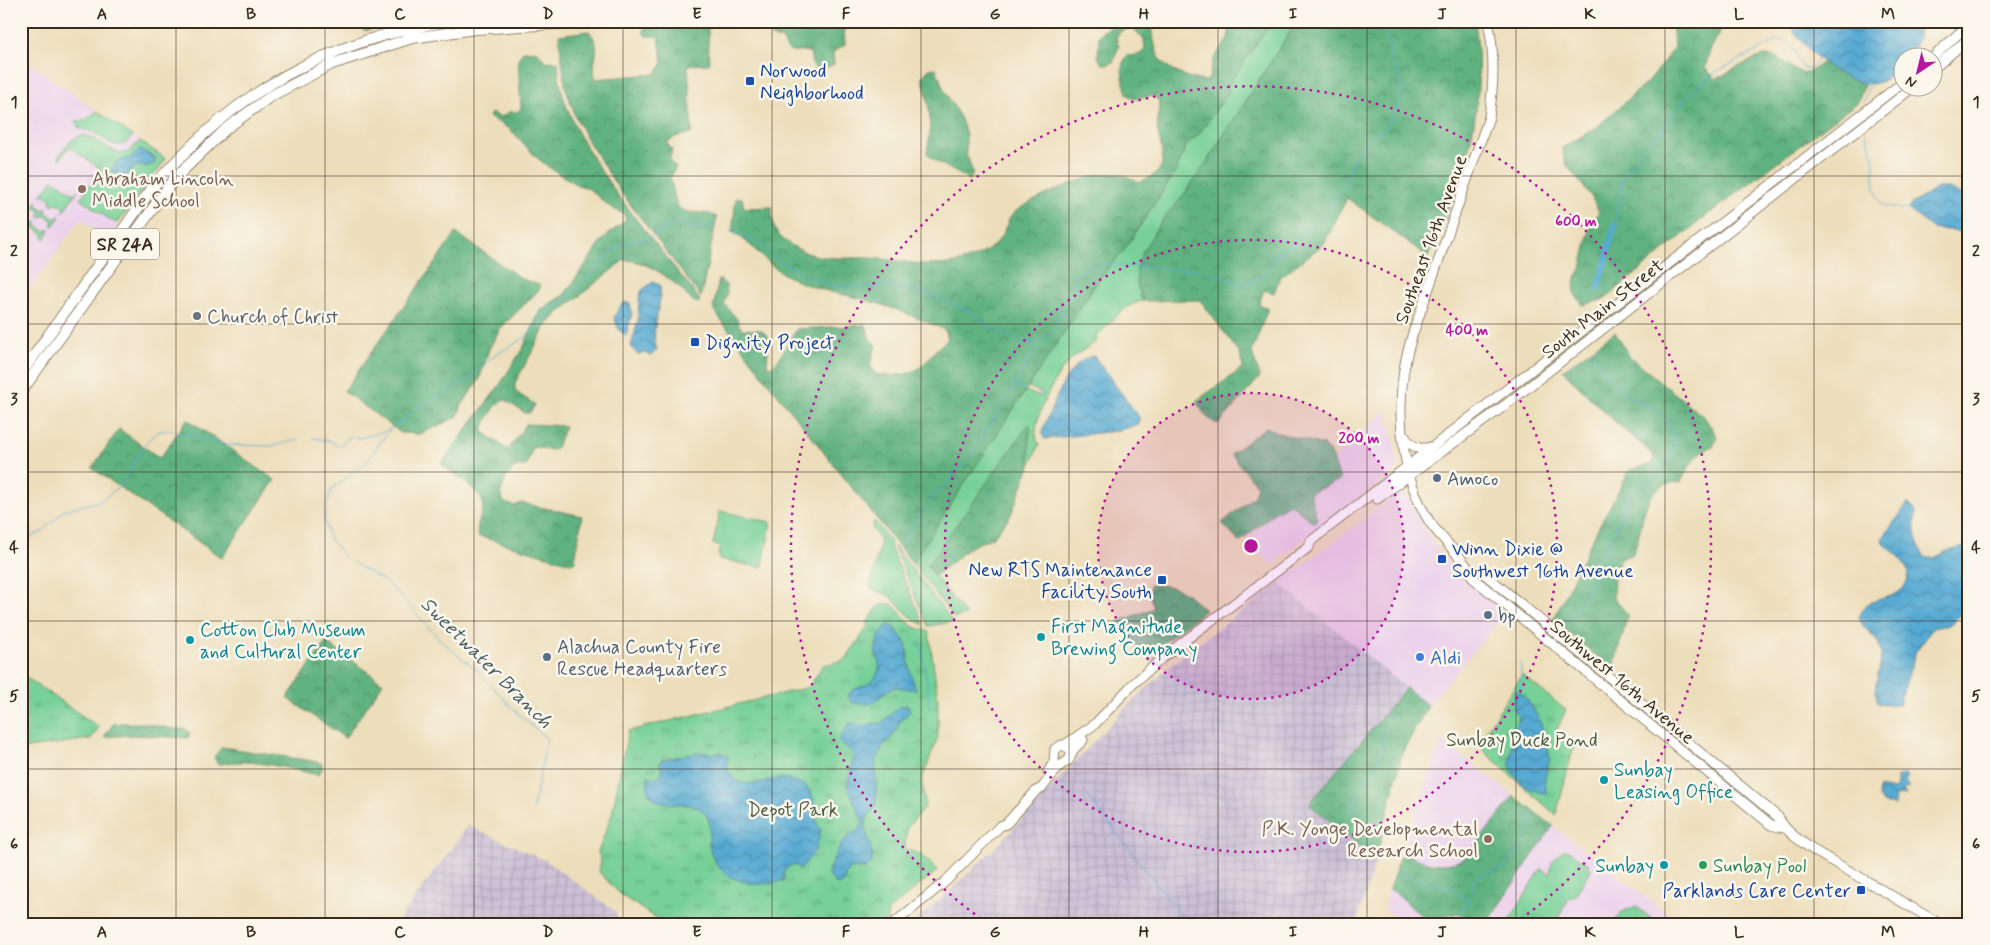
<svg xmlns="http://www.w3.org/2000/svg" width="1990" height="945" font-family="Mynerve,sans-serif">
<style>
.built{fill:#ebd1ec}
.industrial{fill:url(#industrial-grid)}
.green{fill:#76d097;stroke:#587d5a}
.forest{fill:url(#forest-crowns);stroke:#4e6e4f}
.park{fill:url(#park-tufts);stroke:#587d5a}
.water{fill:url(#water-waves);stroke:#496a78}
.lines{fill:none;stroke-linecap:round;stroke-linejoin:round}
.stream{stroke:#57aad3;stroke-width:1}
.canal{stroke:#57aad3;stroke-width:5.5}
.major-casing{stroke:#94846c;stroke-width:11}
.highway-casing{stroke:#94846c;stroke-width:12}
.major{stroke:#fff;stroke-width:9}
.highway{stroke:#fff;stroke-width:10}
.grid{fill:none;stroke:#3b2a1e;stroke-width:1;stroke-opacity:0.55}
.ring{fill:none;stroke:#b5179e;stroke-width:2.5;stroke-dasharray:2.5 5}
.transit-dot{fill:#1a4fb4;stroke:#fbf7ec;stroke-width:2}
.education-dot{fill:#8d6e63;stroke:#fbf7ec;stroke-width:2}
.worship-dot{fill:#6b7280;stroke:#fbf7ec;stroke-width:2}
.service-dot{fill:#5c6f8a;stroke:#fbf7ec;stroke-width:2}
.culture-dot{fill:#0f9aa8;stroke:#fbf7ec;stroke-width:2}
.shop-dot{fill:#3f7fe0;stroke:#fbf7ec;stroke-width:2}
.leisure-dot{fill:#2e9e5b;stroke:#fbf7ec;stroke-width:2}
.labels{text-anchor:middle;stroke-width:5;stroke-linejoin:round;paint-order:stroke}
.shield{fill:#fbf7ec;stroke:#75685c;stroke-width:1}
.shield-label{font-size:18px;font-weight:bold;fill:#3b2a1e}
.transit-label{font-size:19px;fill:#164399;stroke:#fbf7ec;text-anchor:start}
.education-label{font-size:19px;fill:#785e54;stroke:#fbf7ec;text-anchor:start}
.street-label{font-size:19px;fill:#3b2a1e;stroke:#fbf7ec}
.worship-label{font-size:19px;fill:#5b616d;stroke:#fbf7ec;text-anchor:start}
.service-label{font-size:19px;fill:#4e5e75;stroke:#fbf7ec;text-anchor:start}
.culture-label{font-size:19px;fill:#0d838f;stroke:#fbf7ec;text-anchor:start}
.shop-label{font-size:19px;fill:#366cbe;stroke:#fbf7ec;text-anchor:start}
.park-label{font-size:19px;fill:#4d5c42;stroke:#fbf7ec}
.leisure-label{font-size:19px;fill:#27864d;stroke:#fbf7ec;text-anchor:start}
.water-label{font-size:20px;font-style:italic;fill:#465d66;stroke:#fbf7ec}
.centre{fill:#b5179e;stroke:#fbf7ec;stroke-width:2.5}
.ring-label{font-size:15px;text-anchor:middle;font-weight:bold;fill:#b5179e;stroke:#fbf7ec;stroke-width:5;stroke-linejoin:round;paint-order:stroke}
.neatline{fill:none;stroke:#3b2a1e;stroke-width:2}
.grid-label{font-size:16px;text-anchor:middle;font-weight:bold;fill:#3b2a1e}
</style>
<defs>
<pattern id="industrial-grid" width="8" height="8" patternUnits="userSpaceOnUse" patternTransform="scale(1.25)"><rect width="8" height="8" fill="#cbbfd6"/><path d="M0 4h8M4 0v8" fill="none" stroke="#afa4b7"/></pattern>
<pattern id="forest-crowns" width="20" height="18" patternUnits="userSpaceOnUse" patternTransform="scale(1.25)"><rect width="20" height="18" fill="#60b280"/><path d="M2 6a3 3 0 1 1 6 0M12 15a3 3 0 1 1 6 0" fill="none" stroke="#509168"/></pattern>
<pattern id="park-tufts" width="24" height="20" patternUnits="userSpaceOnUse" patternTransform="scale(1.25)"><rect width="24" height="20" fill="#76d097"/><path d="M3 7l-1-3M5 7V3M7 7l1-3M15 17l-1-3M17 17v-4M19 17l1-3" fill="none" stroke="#62a97b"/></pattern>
<pattern id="water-waves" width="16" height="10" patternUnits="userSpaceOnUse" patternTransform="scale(1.25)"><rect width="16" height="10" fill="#57aad3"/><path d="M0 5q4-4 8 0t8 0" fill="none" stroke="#498bab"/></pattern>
</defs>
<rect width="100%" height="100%" fill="#fbf7ec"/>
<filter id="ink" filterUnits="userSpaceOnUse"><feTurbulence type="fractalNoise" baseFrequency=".02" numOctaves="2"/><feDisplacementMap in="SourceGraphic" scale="10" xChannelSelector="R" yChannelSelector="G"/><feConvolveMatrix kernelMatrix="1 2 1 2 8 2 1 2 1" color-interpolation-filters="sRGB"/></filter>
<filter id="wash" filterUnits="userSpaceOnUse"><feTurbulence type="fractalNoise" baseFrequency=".0096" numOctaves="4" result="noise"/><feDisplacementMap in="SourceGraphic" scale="20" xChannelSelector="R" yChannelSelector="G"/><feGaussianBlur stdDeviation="1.12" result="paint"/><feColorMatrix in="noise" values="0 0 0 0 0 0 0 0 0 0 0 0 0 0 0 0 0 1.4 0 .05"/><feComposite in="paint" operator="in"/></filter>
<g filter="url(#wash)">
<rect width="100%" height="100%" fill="#eddebb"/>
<path class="built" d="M 21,57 L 166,159 L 107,238 L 80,219 L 29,291 L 21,286 Z
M 1387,410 L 1399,468 L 1271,564 L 1246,539 Z
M 1400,492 L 1405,492 L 1432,542 L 1445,558 L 1461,575 L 1506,613 L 1428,706 L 1279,583 Z
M 1441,740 L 1681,924 L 1408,924 L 1383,909 Z"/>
<path class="industrial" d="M 1279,583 L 1406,688 L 1310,804 L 1376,859 L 1356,924 L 912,924 L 963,879 L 999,844 L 1130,703 L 1176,661 Z
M 468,826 L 545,860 L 615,911 L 617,918 L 613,924 L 396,924 Z"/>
<path class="green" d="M 1271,21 L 1297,21 L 1206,163 L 1180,200 L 1154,232 L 1140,296 L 1143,301 C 1123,304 1110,324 1096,337 L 1097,341 C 1086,349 1073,356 1064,367 C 1053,381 1027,429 1039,444 L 1030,466 L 1029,437 L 1031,426 L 927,566 L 966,615 L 954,618 L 912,563 L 1025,391 L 1042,397 L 1043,393 L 1028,387 L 1099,279 L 1124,250 L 1176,171 L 1186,146 L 1199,134 L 1227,93 L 1229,84 Z
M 97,111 L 133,136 C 115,160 102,129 79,129 L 76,121 L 86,120 Z
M 82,135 C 99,136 108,154 127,153 L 140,141 L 166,159 L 118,223 L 112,221 L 80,199 L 101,169 L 69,147 L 60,159 L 58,157 L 70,141 Z
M 53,179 L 74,194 L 78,190 L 63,212 L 64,208 L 55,202 L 53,205 L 49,203 L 51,199 L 44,194 L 41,196 Z
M 37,201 L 37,205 L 44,210 L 47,208 L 46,212 L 55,219 L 58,216 L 60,217 L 53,226 L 51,225 L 53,221 L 44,215 L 42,218 L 39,216 L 41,212 L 35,208 L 32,211 L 31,210 Z
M 28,214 L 29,215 L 27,219 L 34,223 L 38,222 L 36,225 L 46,232 L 48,229 L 50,230 L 45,239 L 42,237 L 44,235 L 33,227 L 29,228 L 31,225 L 25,222 L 22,223 Z
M 720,511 L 771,522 L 763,566 L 759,567 L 719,559 L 718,555 L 720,546 L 713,544 Z
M 874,521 L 890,541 L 890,546 L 924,625 L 915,621 L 889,596 L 870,588 L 880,545 L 879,538 L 872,528 Z
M 894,546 L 953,622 L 928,626 Z
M 1565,849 L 1589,864 L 1591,870 L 1574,897 L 1570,897 L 1554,924 L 1507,924 L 1541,869 L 1550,874 L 1552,861 Z
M 1636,906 L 1658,924 L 1614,924 L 1620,913 Z"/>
<path class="forest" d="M 352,21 L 402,21 L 365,31 Z
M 776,21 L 848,21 L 844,26 L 845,45 L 833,52 L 834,64 L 830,67 L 815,68 L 812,65 L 810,52 C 795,50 789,58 783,40 L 771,37 Z
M 1122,21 L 1151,21 C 1153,32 1154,47 1159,57 C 1167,71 1193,81 1208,81 C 1211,74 1211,67 1213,61 C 1219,47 1235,41 1227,21 L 1272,21 L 1229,84 L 1228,93 L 1199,134 L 1186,145 L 1176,171 L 1124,250 L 1099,279 L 912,563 L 767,381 L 713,309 L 719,279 L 726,285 L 727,294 L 724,304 L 738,320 L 739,325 L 743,329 L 761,330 L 769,337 L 767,366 L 771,367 C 784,356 787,342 797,329 L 866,325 L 870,339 L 876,345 L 870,365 L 875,374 C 891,377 913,376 925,363 C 933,354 937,347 948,340 L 945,330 C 918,318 890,306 862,299 C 837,293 812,289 789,277 C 767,266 753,243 732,232 L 736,198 L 742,198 L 744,208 L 772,207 C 773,228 773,233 791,245 C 823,265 849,255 883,259 C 914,262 934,270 966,260 C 982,255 997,247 1004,231 C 1007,224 1009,217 1015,212 C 1028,201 1087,175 1103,174 C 1116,173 1128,176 1139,182 C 1169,172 1164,158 1158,133 C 1156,124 1159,111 1159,101 L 1153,96 L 1133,99 L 1127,94 C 1124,82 1118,66 1127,56 L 1138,55 L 1145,50 L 1144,40 L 1134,29 C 1125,29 1120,29 1116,38 L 1119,46 L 1113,62 L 1107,65 L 1101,63 L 1098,56 L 1099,37 L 1102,32 Z
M 1297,21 L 1475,21 C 1483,77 1477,129 1459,183 C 1450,208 1437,232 1428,257 L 1347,198 L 1324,244 L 1280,277 L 1274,293 L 1264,290 L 1259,304 L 1268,308 L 1252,352 L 1260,377 L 1219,424 C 1208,422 1202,410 1196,401 L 1243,368 L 1240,354 L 1200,300 L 1143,301 L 1137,284 L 1137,269 L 1142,253 L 1164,217 L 1180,200 L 1206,163 Z
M 1672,21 L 1725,21 L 1710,51 L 1705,68 L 1716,79 C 1728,73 1753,57 1765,56 C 1792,55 1794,89 1823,62 L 1857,81 L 1865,83 L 1858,102 L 1706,216 L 1605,299 L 1583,305 L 1574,293 L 1576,278 L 1581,269 L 1590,228 L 1599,212 L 1591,196 L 1566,164 L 1562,148 L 1596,128 L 1652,78 L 1674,47 Z
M 706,23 L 708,25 L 709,64 L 688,65 L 692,133 L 675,137 L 666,143 L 672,149 L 670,161 L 676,167 L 670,178 L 677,206 C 687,217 704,209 717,217 L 701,297 L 620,191 L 588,141 L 575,116 L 565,86 L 559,35 L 589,31 C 605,50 589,61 596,79 L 655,74 L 663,63 L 659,38 L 657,36 L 646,36 L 643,33 L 644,28 Z
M 523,51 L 538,52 L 545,61 L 558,62 C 559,70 559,80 561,88 C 577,157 657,243 700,300 L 698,303 C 690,301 686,294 680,288 C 666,275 644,260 624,260 L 556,315 L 545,328 L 515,383 L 515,391 L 535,405 L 530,413 L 525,413 L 504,399 C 495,404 486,421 482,431 L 508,450 L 526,424 L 565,426 L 557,447 L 553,450 L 533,447 L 527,465 C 523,467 518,466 515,468 C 507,474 502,486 500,495 L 505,503 L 514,506 L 521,503 L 582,516 L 575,561 L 571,563 L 478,536 C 475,524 483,516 483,505 C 483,492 451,472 441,464 L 499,386 L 523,348 L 539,313 L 543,308 L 564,295 L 604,238 L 626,220 L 624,214 L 610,207 L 588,188 L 577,185 L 550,168 L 536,157 L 510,129 L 489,117 L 491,113 L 501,117 L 509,112 L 517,112 L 521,108 L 518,59 Z
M 936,68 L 944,90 L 961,119 L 966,134 L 966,153 L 973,173 L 970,180 L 934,160 L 927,153 C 932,126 930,103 922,77 L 929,69 Z
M 456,233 L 522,279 L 540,285 L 540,289 L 500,329 L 489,349 L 479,380 L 462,405 L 457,417 L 420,434 L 401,433 L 344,391 Z
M 1615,332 L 1630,357 L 1705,418 L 1717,436 L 1713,446 C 1695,453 1690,465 1681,482 C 1640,481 1645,525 1633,554 L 1620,559 L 1614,577 L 1613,597 L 1628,615 L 1613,670 L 1553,620 L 1598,528 L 1630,470 L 1652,464 L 1654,457 C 1646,446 1635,440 1625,431 C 1603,411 1583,392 1563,370 Z
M 187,419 L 275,480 L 222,558 L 92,468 L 119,429 L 160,458 Z
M 1029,424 L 1031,426 L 1029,437 L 1030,466 L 1010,517 L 993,537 L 970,547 L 935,576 L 927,566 Z
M 1266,427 L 1278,433 L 1323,445 L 1332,455 L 1340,480 L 1310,493 L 1317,520 L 1314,523 L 1290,504 L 1274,513 L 1239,542 L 1222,523 L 1254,496 L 1257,486 L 1231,454 Z
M 1150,585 C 1179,585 1184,591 1205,610 L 1144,658 L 1135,646 L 1135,641 L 1118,622 L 1154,608 L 1150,596 Z
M 326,642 L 383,683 L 345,738 L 287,698 Z
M 1406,688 L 1428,706 L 1403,751 L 1376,859 L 1309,804 Z
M 122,723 L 144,723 L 173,729 L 186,729 L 190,733 L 188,738 L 133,735 L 104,737 L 113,724 Z
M 222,747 L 318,762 L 322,764 L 322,769 L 318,775 C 290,769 246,756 218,765 L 214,757 Z
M 1514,796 L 1553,826 L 1486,924 L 1470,924 C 1458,905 1444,920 1427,917 C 1412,913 1404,895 1389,889 L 1402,852 C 1424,863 1444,870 1466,857 Z"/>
<path class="park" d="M 884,604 L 892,604 L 912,626 L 929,632 L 938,699 L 938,737 L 922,779 L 925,807 L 907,828 L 905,848 L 921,855 L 938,870 L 888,911 L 887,920 L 884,924 L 670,924 L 651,915 L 621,895 L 599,872 L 601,860 L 598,852 L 612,814 L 628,731 L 809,687 L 823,665 L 845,660 L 869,625 L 867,623 L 878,607 Z
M 21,674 L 99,727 L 91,739 L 21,749 Z
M 1522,675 L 1566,710 L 1555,734 L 1575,742 L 1556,815 L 1477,745 Z"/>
<path class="water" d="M 1788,21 L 1920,21 C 1919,38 1917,45 1906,57 L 1902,58 L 1902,61 C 1897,67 1887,80 1880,82 C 1850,94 1800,46 1788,21 Z
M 140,149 L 155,157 L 155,163 L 148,166 L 136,166 L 125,176 L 111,172 L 117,161 L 131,158 Z
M 1938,188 L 1948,188 L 1969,198 L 1969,236 L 1963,232 L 1932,228 L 1909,210 L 1911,204 Z
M 653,282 L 660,285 C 663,308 649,326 657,350 L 651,356 L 644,353 L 637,354 L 631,347 L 638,320 L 639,298 L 642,290 Z
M 626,302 L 630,303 L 632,314 L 626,336 L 619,330 L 614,318 L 620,306 Z
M 1094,356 L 1139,417 L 1139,424 L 1117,431 L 1045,439 L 1042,434 L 1043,429 C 1053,407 1067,360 1094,356 Z
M 1908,503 L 1916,511 C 1913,527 1915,545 1926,558 L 1934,558 L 1947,551 L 1966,547 L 1969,553 L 1969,608 L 1949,625 L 1933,628 L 1916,651 L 1899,705 L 1877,703 C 1877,696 1875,689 1876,683 C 1878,672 1883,660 1880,648 C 1877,634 1860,629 1859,616 C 1868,590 1905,607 1909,573 L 1900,557 L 1883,543 L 1882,539 Z
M 888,625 L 893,626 L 906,643 L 910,671 L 916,690 L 896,687 L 890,689 L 871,704 L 852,703 L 848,696 C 855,683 873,691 879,669 C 880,662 878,659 876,654 C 874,645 881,631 888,625 Z
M 1515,691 C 1533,695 1551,743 1549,761 C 1549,767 1545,773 1545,780 C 1545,785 1547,789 1546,795 C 1541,792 1536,791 1531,789 C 1521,786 1507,769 1510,758 C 1512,747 1514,742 1511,731 C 1516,725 1520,723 1519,715 L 1514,711 Z
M 900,706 L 908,706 L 910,711 L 900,722 L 892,738 L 884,744 L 876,760 L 876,806 L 867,818 L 865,828 L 873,856 L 871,863 L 866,868 L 850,869 L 846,873 L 844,882 L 837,885 L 828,875 C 828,868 840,845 845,840 C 852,831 860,834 863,821 L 847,786 L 853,759 L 852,752 L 838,741 L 850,723 L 864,725 L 881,723 Z
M 702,752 L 715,754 L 721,752 L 728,757 C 726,763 727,766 729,771 C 740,795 767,777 785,779 C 792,780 802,783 807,787 C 819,799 811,819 821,830 L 815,851 L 801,869 L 796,865 L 789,866 L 784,871 L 784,880 C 757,890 716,882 710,848 C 707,835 714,823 704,812 C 688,795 642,817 648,776 L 655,778 L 660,776 L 662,770 L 659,764 L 662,760 Z
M 1904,774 L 1907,777 L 1904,783 L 1909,785 L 1909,788 L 1903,789 L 1906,795 L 1895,796 L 1894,805 L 1883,803 L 1878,796 L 1879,787 L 1894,790 L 1897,785 L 1897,777 Z"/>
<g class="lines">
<path class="stream" d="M 1864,102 L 1869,83
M 1866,132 C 1868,140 1872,148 1873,156 C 1876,174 1870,189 1883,206 L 1909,210
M 1615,225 L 1622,181 L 1641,151 L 1664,129 L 1688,95 L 1716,72 L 1778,40 C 1794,39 1796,56 1803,68 L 1810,69 L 1819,59
M 730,231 L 759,243 L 780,261 L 811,278 L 838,287 L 888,286 L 926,293 L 972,312 L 987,326 L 1021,342 L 1036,342 L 1044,340 L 1054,331 L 1072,284 L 1081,272 L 1090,266 L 1105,264 L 1192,270 L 1214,274 L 1244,285 L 1255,281 L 1266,273 L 1275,257 L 1328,213 L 1348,176 L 1353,159 L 1369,140 L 1389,125 L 1397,106 L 1401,88 L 1381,21
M 1016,385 L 1025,389
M 1037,393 L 1042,395
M 313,438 L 330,441 L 339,446 L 350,437 L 361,438 L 389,430
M 30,537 L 42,532 L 64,510 L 101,501 L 124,482 L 140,451 L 149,439 L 160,431 L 170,430 L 217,443 L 231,445 L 271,446 L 299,440
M 904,547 C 914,510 943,490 966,461 C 975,449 982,436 991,423 C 1007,397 1025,373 1035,343
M 345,558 L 330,539 L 324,520 L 326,504 L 333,488 L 367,462 L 389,430 L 420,406 L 462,384 L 496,354 L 525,338 L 541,318 L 568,298 L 616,248 L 631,241 L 645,239 L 669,226 L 679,225 L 691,228 L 714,226
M 352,562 L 384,581 L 399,594 L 441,641 L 479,672 L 514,710 L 547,739 L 533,809
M 1564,624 L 1584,599 L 1629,498 C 1639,486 1655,479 1664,468 C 1682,446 1675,423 1652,407 C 1646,402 1637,402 1631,398 C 1614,387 1601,369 1593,351
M 921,641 L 928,689 L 929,708
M 1521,663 L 1521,692
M 1088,796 L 1188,924
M 1375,851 C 1358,833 1345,812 1361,789 C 1366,781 1375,774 1378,764 C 1383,743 1382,732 1392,712
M 514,858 L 521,851
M 1398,871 L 1417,881 L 1452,888 L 1467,900
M 1461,912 L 1473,891 L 1473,882 L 1477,876 L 1502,868 L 1511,859 L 1525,841 L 1533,814"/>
<path class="canal" d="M 1598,289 L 1615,225"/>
</g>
</g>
<g filter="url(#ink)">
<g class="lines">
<defs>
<path id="major" d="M 1488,21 C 1495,53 1494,85 1489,117 L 1412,336 C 1394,392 1397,469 1429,521 C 1440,538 1468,562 1473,578 L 1771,825 L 1784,828
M 1932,58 L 1969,24
M 1932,70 L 1969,38
M 1404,435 C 1411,448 1421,451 1434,446
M 1377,499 L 1504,406 L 1912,88
M 1470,570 L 1481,571 L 1778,817 C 1786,832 1799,840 1813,850 L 1940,924
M 1065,745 L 1095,724 L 1133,684 L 1167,654 L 1309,547 L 1311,541 L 1902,83
M 1048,772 L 1054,762 L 1055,749 L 1062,745 L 1069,748
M 893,924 L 945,882 L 1000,826 L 1006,824 L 1036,791 L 1042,788 L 1058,767 L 1069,760 L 1073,750 L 1083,740"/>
<path id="highway" d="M 21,374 L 153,187 C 233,92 327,40 450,21
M 21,392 L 174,179 L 227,128 L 271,96 L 332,64 L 412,38 L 475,29 L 602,21"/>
</defs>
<use href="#major" class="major-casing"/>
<use href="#highway" class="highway-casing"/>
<use href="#major" class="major"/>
<use href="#highway" class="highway"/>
</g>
</g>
<path class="grid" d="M 176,21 L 176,924M 325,21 L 325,924M 474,21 L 474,924M 623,21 L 623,924M 772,21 L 772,924M 921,21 L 921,924M 1069,21 L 1069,924M 1218,21 L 1218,924M 1367,21 L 1367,924M 1516,21 L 1516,924M 1665,21 L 1665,924M 1814,21 L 1814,924M 21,176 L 1969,176M 21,324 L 1969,324M 21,472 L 1969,472M 21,621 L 1969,621M 21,769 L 1969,769"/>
<circle cx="1251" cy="546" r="153" fill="#b5179e" fill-opacity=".12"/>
<g class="ring">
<circle cx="1251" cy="546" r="153"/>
<circle cx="1251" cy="546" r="306"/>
<path d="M987 923A460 460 0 1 1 1515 923"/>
</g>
<g class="transit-dot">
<rect x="745" y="76" width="10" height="10" rx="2.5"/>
<rect x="690" y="337" width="10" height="10" rx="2.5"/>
<rect x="1437" y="554" width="10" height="10" rx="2.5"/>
<rect x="1157" y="575" width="10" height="10" rx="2.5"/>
<rect x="1856" y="885" width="10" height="10" rx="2.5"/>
</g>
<g class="education-dot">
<circle cx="82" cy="189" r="5"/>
<circle cx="1488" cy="839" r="5"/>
</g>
<circle class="worship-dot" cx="197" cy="316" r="5"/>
<g class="service-dot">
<circle cx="1437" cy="478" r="5"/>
<circle cx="1488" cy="615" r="5"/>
<circle cx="547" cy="657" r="5"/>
</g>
<g class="culture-dot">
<circle cx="1041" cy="637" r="5"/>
<circle cx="190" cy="640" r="5"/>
<circle cx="1604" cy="780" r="5"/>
<circle cx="1664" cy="865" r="5"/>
</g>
<circle class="shop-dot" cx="1420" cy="657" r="5"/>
<circle class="leisure-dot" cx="1703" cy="865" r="5"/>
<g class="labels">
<rect class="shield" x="91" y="228.5" width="68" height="31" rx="4"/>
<g class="shield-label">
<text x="125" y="250">SR 24A</text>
</g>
<g class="transit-label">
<text x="760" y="77">Norwood<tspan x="760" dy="22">Neighborhood</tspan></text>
<text x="705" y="349">Dignity Project</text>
<text x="1452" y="555">Winn Dixie @<tspan x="1452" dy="22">Southwest 16th Avenue</tspan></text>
<text x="1152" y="576" text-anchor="end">New RTS Maintenance<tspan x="1152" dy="22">Facility South</tspan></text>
<text x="1851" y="897" text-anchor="end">Parklands Care Center</text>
</g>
<g class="education-label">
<text x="92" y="185">Abraham Lincoln<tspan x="92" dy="22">Middle School</tspan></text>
<text x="1478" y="835" text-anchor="end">P.K. Yonge Developmental<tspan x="1478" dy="22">Research School</tspan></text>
</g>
<g class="street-label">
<text transform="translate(1430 239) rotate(-70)" y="7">Southeast 16th Avenue</text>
<text transform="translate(1602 308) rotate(-38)" y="7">South Main Street</text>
<text transform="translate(1623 681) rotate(40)" y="7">Southwest 16th Avenue</text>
</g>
<g class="worship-label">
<text x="207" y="323">Church of Christ</text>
</g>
<g class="service-label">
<text x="1447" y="485">Amoco</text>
<text x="1498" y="622">bp</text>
<text x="557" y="653">Alachua County Fire<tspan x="557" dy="22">Rescue Headquarters</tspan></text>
</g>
<g class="culture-label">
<text x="1051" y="633">First Magnitude<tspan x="1051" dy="22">Brewing Company</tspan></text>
<text x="200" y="636">Cotton Club Museum<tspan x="200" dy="22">and Cultural Center</tspan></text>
<text x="1614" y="776">Sunbay<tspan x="1614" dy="22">Leasing Office</tspan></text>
<text x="1654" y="872" text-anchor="end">Sunbay</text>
</g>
<g class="shop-label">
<text x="1430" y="664">Aldi</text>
</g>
<g class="park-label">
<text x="1522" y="746">Sunbay Duck Pond</text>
<text x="793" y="816">Depot Park</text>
</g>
<g class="leisure-label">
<text x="1713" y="872">Sunbay Pool</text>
</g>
<g class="water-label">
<text transform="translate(487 662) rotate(45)" y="7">Sweetwater Branch</text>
</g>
</g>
<circle cx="1251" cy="546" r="8" class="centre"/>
<g class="ring-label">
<text x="1576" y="226">600 m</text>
<text x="1467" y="335">400 m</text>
<text x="1359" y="443">200 m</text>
</g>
<rect width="1990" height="945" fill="none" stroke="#fbf7ec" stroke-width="55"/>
<g transform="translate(1918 72) rotate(215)"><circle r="24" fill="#fbf7ec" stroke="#aea59a"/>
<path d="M0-4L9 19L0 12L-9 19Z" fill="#b5179e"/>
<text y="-8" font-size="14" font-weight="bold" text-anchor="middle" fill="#3b2a1e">N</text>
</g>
<rect x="28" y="28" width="1934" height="890" class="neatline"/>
<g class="grid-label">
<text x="102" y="19">A</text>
<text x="251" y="19">B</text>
<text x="400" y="19">C</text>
<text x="548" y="19">D</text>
<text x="697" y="19">E</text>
<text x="846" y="19">F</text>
<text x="995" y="19">G</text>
<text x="1144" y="19">H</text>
<text x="1293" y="19">I</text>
<text x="1442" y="19">J</text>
<text x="1590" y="19">K</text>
<text x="1739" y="19">L</text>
<text x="1888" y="19">M</text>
<text x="14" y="107">1</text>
<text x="1976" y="107">1</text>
<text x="14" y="256">2</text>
<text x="1976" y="256">2</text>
<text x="14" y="404">3</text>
<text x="1976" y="404">3</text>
<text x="14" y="552">4</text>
<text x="1976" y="552">4</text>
<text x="14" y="701">5</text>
<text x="1976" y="701">5</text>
<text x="14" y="849">6</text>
<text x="1976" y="849">6</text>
<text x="102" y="937">A</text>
<text x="251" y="937">B</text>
<text x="400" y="937">C</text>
<text x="548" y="937">D</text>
<text x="697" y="937">E</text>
<text x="846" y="937">F</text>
<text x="995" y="937">G</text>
<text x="1144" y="937">H</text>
<text x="1293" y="937">I</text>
<text x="1442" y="937">J</text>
<text x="1590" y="937">K</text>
<text x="1739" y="937">L</text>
<text x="1888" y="937">M</text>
</g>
</svg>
